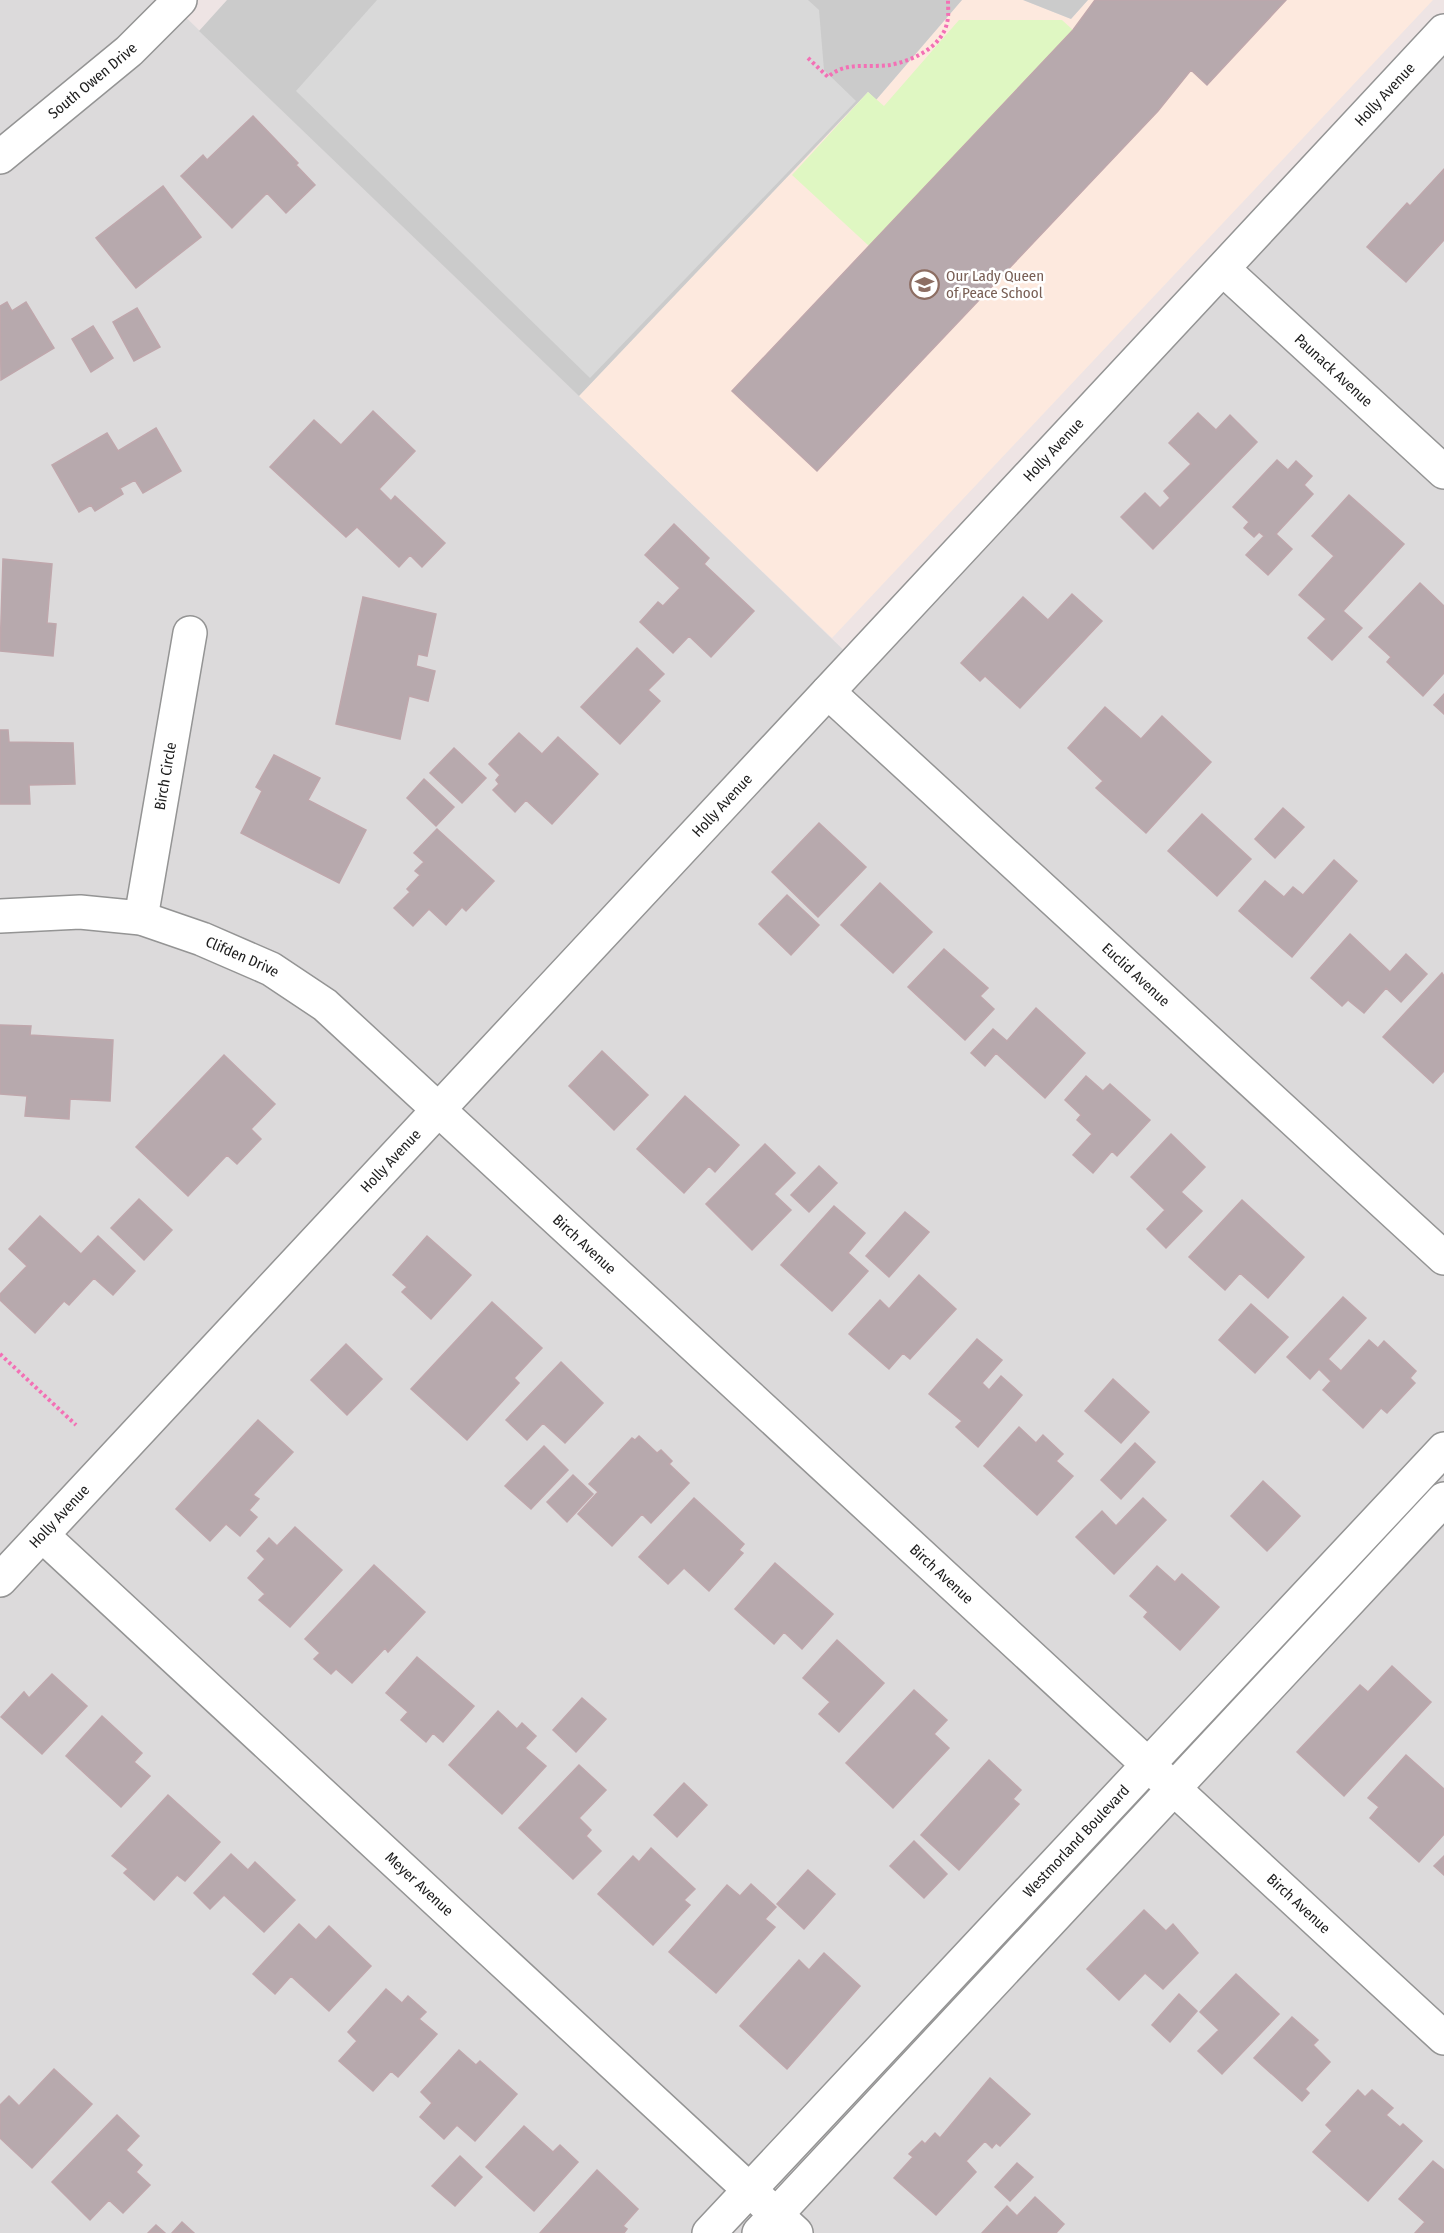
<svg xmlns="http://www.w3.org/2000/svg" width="1444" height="2233" font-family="'Fira Sans Condensed',sans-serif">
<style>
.residential{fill:#dcdadb}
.education{fill:#fde9de}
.religious{fill:#cbcbcb}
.park{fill:#dff7c2}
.parking{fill:#d9d9d9}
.building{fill:#b7a9ad;stroke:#bfa7ac;stroke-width:1.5}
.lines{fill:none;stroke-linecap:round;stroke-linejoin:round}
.street-casing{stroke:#949494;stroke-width:36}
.path{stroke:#f370b5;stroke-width:4;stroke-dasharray:3 3;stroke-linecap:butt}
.street{stroke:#fff;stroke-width:33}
.labels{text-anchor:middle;stroke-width:5;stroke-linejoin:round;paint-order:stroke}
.street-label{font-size:15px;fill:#1d1d1d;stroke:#fff}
.education-label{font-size:15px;fill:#785e54;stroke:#fff;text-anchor:start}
</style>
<rect width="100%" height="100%" fill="#eee4e4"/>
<path class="residential" d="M 0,0 L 180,0 L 174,6 L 856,662 L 1444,31 L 1444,2233 L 0,2233 Z"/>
<path class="education" d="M 962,0 L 1023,0 L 1071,19 L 1088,0 L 1433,0 L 832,638 L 579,396 L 868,92 L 877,99 Z"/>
<path class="religious" d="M 227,0 L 962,0 L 876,100 L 868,92 L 579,396 L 199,31 Z
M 1023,0 L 1088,0 L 1071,19 Z"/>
<path class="park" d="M 959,20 L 1062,20 L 1073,30 L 869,246 L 792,175 L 868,92 L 884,106 Z"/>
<path class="parking" d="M 377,0 L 808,0 L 819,10 L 824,70 L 856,101 L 590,378 L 296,91 Z"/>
<path class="building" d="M 1095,0 L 1286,0 L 1207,85 L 1191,70 L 1158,111 L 817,471 L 732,391 L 1073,30 Z
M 253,116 L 298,163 L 296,165 L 315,185 L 286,213 L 267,193 L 232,228 L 181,176 L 203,155 L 207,160 Z
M 1444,169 L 1444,240 L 1406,282 L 1367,247 L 1407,203 L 1410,206 Z
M 163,186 L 201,237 L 136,288 L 96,238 Z
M 7,302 L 12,311 L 26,302 L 54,348 L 1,380 L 0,306 Z
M 137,308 L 160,347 L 134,361 L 113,322 Z
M 93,326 L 113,358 L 91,372 L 72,339 Z
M 373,411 L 415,451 L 379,489 L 391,501 L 395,496 L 445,543 L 422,567 L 410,555 L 399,567 L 357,527 L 346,537 L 270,467 L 314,420 L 341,445 Z
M 1198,413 L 1216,430 L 1230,415 L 1257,442 L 1153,549 L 1121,517 L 1145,493 L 1160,508 L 1170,498 L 1164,491 L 1191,464 L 1169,443 Z
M 156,428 L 181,471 L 143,493 L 135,480 L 120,488 L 123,494 L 95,511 L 91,505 L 79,512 L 52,465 L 107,433 L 118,451 Z
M 1277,460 L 1288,470 L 1296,461 L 1312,476 L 1304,485 L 1313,494 L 1276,534 L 1292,549 L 1268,575 L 1246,555 L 1264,536 L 1259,532 L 1254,537 L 1244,528 L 1249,522 L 1233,507 Z
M 1349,495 L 1404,544 L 1343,611 L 1362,628 L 1332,660 L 1308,638 L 1326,619 L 1299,595 L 1334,556 L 1312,536 Z
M 674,524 L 709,558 L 704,564 L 754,611 L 711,657 L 689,636 L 673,653 L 640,622 L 658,602 L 663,606 L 680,588 L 645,555 Z
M 3,559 L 52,564 L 47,623 L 56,624 L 53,656 L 0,651 Z
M 1420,583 L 1444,606 L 1444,673 L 1423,696 L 1387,662 L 1391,657 L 1369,637 Z
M 1072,594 L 1102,621 L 1020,708 L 985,676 L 980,681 L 961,663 L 1023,597 L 1048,620 Z
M 363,597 L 436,614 L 427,656 L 418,654 L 416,666 L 435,671 L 428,701 L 409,696 L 400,739 L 336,724 Z
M 637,648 L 664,674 L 648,690 L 660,701 L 620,744 L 581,707 Z
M 1444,694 L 1444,714 L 1434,705 Z
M 1105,707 L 1141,739 L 1162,716 L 1211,762 L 1146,833 L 1096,788 L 1103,781 L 1068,748 Z
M 0,730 L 8,730 L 9,742 L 73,743 L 75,784 L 29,785 L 30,804 L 0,804 Z
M 519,733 L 542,754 L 558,737 L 598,774 L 552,824 L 526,800 L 515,812 L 493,790 L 499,784 L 496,780 L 500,775 L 489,764 Z
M 454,748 L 486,778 L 462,803 L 430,773 Z
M 274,755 L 320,778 L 308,800 L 366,830 L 339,883 L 241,833 L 262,791 L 256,787 Z
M 424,779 L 454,807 L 436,826 L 407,798 Z
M 1283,808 L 1304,827 L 1275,858 L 1255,839 Z
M 1202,814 L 1251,859 L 1217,896 L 1168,851 Z
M 819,823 L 866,867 L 818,917 L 772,872 Z
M 437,829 L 494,881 L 466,911 L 462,907 L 446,925 L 429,909 L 413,926 L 394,908 L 410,892 L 407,889 L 420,875 L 415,871 L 424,862 L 414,853 Z
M 1334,860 L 1357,881 L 1292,957 L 1239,911 L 1265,881 L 1284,897 L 1293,887 L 1303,895 Z
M 880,883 L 932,932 L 893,973 L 841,925 Z
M 787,895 L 819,925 L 791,955 L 759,924 Z
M 1350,934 L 1390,972 L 1406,954 L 1427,974 L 1401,1002 L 1386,988 L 1364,1013 L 1348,1000 L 1342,1006 L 1311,978 Z
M 944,949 L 988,988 L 980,996 L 994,1009 L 965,1040 L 908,987 Z
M 1442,973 L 1444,976 L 1444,1071 L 1433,1083 L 1383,1037 Z
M 1036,1008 L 1085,1053 L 1045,1098 L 996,1053 L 985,1066 L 971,1053 L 993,1029 L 1007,1041 Z
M 0,1025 L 31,1026 L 30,1035 L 113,1040 L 110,1101 L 70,1099 L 69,1119 L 25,1116 L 27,1096 L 0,1094 Z
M 602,1051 L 648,1095 L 614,1130 L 569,1086 Z
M 224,1055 L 275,1104 L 251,1129 L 261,1139 L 237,1164 L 227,1155 L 188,1196 L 136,1147 Z
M 1086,1076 L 1103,1091 L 1110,1084 L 1150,1120 L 1117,1156 L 1112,1151 L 1093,1173 L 1073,1155 L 1092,1134 L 1077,1120 L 1081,1115 L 1065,1100 Z
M 685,1096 L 739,1145 L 715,1172 L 709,1166 L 684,1193 L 637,1149 Z
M 1171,1134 L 1205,1167 L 1181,1192 L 1202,1211 L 1166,1248 L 1147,1229 L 1165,1210 L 1131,1177 Z
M 765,1144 L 795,1173 L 774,1194 L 791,1210 L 752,1250 L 706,1204 Z
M 819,1166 L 837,1183 L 809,1212 L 791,1195 Z
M 139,1199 L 172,1230 L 144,1260 L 111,1228 Z
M 1242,1200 L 1304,1257 L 1268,1298 L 1240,1273 L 1225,1290 L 1189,1257 Z
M 834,1206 L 865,1233 L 848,1253 L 868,1271 L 832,1311 L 781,1265 Z
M 905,1212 L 929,1232 L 889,1277 L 866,1256 Z
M 40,1216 L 81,1254 L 98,1236 L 135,1271 L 113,1295 L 94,1278 L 69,1305 L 64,1301 L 35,1333 L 0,1300 L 0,1294 L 27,1266 L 9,1249 Z
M 427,1236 L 471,1275 L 431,1319 L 402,1292 L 407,1287 L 393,1275 Z
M 919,1275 L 956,1309 L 910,1359 L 903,1353 L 889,1369 L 849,1334 L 880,1300 L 889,1309 Z
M 1343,1297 L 1366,1318 L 1328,1359 L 1341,1371 L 1369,1340 L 1378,1348 L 1384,1341 L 1416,1371 L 1410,1378 L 1415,1383 L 1387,1413 L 1381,1408 L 1363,1428 L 1323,1390 L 1331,1381 L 1319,1369 L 1310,1379 L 1287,1357 Z
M 492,1302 L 542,1348 L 514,1378 L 519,1383 L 467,1440 L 411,1389 Z
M 1251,1304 L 1288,1337 L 1255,1373 L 1219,1340 Z
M 977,1339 L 1002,1360 L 982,1383 L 989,1390 L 1001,1376 L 1022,1395 L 978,1447 L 956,1427 L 962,1421 L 929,1394 Z
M 346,1344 L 382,1379 L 347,1415 L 311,1380 Z
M 561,1362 L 603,1403 L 565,1443 L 543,1423 L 527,1440 L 506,1420 Z
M 1113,1379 L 1149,1412 L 1121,1443 L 1085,1411 Z
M 258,1420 L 293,1452 L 253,1495 L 259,1499 L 249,1510 L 257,1517 L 240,1536 L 226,1524 L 210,1541 L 176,1509 Z
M 1019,1427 L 1036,1443 L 1043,1435 L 1063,1454 L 1056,1461 L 1073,1476 L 1037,1515 L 984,1466 Z
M 639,1436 L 657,1453 L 661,1450 L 672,1461 L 669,1464 L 689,1483 L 651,1523 L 642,1514 L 612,1546 L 578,1514 L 598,1492 L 589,1484 L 632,1438 L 635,1440 Z
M 1135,1443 L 1155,1462 L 1121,1499 L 1101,1480 Z
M 544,1446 L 568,1470 L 531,1509 L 505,1486 Z
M 573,1475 L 593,1494 L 567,1522 L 547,1502 Z
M 1263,1481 L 1300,1516 L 1267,1551 L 1231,1516 Z
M 694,1498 L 744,1544 L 739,1550 L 743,1553 L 709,1591 L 684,1568 L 668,1584 L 639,1557 Z
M 1143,1498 L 1166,1520 L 1114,1574 L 1076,1537 L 1102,1511 L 1116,1526 Z
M 295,1527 L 342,1570 L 290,1627 L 259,1600 L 265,1594 L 248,1578 L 265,1559 L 257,1551 L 269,1538 L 277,1546 Z
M 775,1563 L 833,1614 L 802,1649 L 784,1632 L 774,1644 L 735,1609 Z
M 374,1565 L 425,1612 L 388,1652 L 385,1648 L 352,1683 L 336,1669 L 331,1674 L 314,1659 L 320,1653 L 305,1639 Z
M 1157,1566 L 1175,1582 L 1182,1574 L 1219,1607 L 1180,1650 L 1144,1617 L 1148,1612 L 1130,1596 Z
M 837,1640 L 884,1683 L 839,1732 L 819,1714 L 830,1702 L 803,1678 Z
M 417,1657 L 474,1706 L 443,1742 L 433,1733 L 426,1742 L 401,1720 L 408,1712 L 386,1693 Z
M 1392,1666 L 1431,1702 L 1344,1796 L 1297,1752 L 1360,1685 L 1368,1692 Z
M 52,1674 L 87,1706 L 42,1754 L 1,1717 L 24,1692 L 29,1698 Z
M 914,1690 L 947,1720 L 934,1734 L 949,1748 L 893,1808 L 846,1763 Z
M 582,1698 L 606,1719 L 576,1752 L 553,1730 Z
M 498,1711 L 517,1729 L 522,1723 L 536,1736 L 525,1748 L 546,1766 L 502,1814 L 449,1765 Z
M 102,1716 L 142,1753 L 134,1762 L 150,1776 L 121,1807 L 66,1756 Z
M 1406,1755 L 1444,1789 L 1444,1834 L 1419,1862 L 1370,1818 L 1379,1807 L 1368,1798 Z
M 989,1760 L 1021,1790 L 1013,1799 L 1019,1804 L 959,1870 L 921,1835 Z
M 579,1765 L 606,1790 L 579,1818 L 591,1830 L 586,1836 L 601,1851 L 573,1879 L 519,1828 Z
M 684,1783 L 707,1805 L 677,1837 L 654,1815 Z
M 168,1795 L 220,1842 L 185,1881 L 177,1875 L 154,1900 L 124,1873 L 128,1869 L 112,1856 Z
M 914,1841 L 947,1874 L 924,1898 L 890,1866 Z
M 651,1848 L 695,1889 L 684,1900 L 690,1905 L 653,1945 L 598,1894 L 633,1856 L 639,1862 Z
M 231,1854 L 248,1870 L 255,1862 L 295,1900 L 264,1932 L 224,1895 L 210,1909 L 194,1893 Z
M 1444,1856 L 1444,1875 L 1434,1866 Z
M 808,1870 L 835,1894 L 804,1929 L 777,1904 Z
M 751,1884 L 776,1907 L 765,1919 L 775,1927 L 716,1993 L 669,1952 L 727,1885 L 740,1896 Z
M 1144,1910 L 1166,1931 L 1173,1924 L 1198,1953 L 1163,1989 L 1145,1973 L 1119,2000 L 1087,1969 Z
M 299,1924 L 316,1940 L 329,1926 L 371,1966 L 329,2011 L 291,1976 L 275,1994 L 253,1974 Z
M 824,1953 L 860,1986 L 787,2069 L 740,2026 L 799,1960 L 809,1970 Z
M 1236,1974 L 1279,2014 L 1222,2074 L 1198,2051 L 1219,2030 L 1200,2012 Z
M 386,1989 L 402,2003 L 408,1996 L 426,2012 L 419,2019 L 437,2034 L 398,2077 L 391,2071 L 373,2091 L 339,2061 L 357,2041 L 348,2032 Z
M 1179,1994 L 1197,2011 L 1170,2042 L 1152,2025 Z
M 1292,2017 L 1318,2040 L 1313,2045 L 1330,2062 L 1305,2089 L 1309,2093 L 1302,2101 L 1254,2058 Z
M 459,2050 L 476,2065 L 480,2061 L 517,2094 L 475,2141 L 457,2125 L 444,2139 L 420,2117 L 432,2103 L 421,2092 Z
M 54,2069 L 92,2104 L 32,2168 L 0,2138 L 0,2105 L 9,2096 L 19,2106 Z
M 990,2078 L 1030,2114 L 1000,2146 L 996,2143 L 992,2148 L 985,2141 L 966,2161 L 976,2172 L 936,2215 L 894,2178 L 913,2157 L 909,2154 L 922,2141 L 925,2144 L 935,2133 L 940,2138 Z
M 1358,2090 L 1365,2097 L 1372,2090 L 1393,2108 L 1386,2115 L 1400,2127 L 1403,2124 L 1422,2141 L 1368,2201 L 1313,2152 L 1332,2131 L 1326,2125 Z
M 117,2115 L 139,2136 L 126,2150 L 142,2165 L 136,2172 L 150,2185 L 123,2213 L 109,2200 L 90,2220 L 52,2182 Z
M 524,2126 L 553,2152 L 560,2145 L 578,2162 L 534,2211 L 486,2167 Z
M 460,2156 L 482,2177 L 455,2206 L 432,2186 Z
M 1433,2161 L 1444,2170 L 1444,2233 L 1415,2233 L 1425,2222 L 1399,2199 Z
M 1017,2163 L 1033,2177 L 1010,2201 L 995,2187 Z
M 597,2170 L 638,2209 L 623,2226 L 627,2229 L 624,2233 L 540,2233 Z
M 1035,2197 L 1064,2224 L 1056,2233 L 982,2233 L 1007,2206 L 1017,2216 Z
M 182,2222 L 194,2233 L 172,2233 Z
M 156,2225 L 165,2233 L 148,2233 Z"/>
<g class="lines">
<defs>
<g id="street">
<path id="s1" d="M 0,157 L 129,51 L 180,0"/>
<path id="s2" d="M 1223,269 L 1444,472"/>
<path id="s3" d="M 828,692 L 1444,1258"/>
<path id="s4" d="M 0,916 L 80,912 L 141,918 L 202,939 L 271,969 L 325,1005 L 1444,2038"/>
<path id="s5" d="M 141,918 L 190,633"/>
<path id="s6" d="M 42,1535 L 796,2233"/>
<path id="s7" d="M 0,1580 L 1444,31"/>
<path id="s8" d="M 709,2233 L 1444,1449"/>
<path d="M 759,2233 L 1444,1499"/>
</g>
</defs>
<use href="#street" class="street-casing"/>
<path class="path" d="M 808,58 L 828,77 C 845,61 869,68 890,65 C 912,61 942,47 947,23 C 949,16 948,7 948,0
M 0,1354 L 76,1425"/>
<use href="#street" class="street"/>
</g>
<defs>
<symbol id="school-ring" viewBox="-11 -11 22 22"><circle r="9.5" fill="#fff" stroke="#8d6e63" stroke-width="1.5"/><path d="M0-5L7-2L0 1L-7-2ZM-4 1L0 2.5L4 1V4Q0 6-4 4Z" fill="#8d6e63"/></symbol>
</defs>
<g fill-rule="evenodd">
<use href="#school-ring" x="908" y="268" width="33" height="33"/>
</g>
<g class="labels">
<g class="street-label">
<text dy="5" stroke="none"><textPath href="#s1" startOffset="120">South Owen Drive</textPath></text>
<text dy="5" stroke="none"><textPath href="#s7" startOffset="2031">Holly Avenue</textPath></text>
<text dy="5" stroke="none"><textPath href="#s2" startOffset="150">Paunack Avenue</textPath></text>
<text dy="5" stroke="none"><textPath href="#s7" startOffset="1545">Holly Avenue</textPath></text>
<text dy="5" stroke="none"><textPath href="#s5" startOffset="144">Birch Circle</textPath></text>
<text dy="5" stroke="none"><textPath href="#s7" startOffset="1059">Holly Avenue</textPath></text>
<text dy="5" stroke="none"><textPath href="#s4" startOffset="250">Clifden Drive</textPath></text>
<text dy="5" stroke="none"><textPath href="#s3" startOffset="418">Euclid Avenue</textPath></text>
<text dy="5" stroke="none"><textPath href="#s7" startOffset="573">Holly Avenue</textPath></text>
<text dy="5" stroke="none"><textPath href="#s4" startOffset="699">Birch Avenue</textPath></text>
<text dy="5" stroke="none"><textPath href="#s7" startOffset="87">Holly Avenue</textPath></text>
<text dy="5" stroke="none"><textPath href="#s4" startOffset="1185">Birch Avenue</textPath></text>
<text dy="5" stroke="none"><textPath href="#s8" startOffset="537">Westmorland Boulevard</textPath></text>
<text dy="5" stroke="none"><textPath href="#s6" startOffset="514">Meyer Avenue</textPath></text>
<text dy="5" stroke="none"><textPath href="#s4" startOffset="1671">Birch Avenue</textPath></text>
</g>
<g class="education-label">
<text x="946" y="281">Our Lady Queen<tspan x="946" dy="17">of Peace School</tspan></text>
</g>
</g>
</svg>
